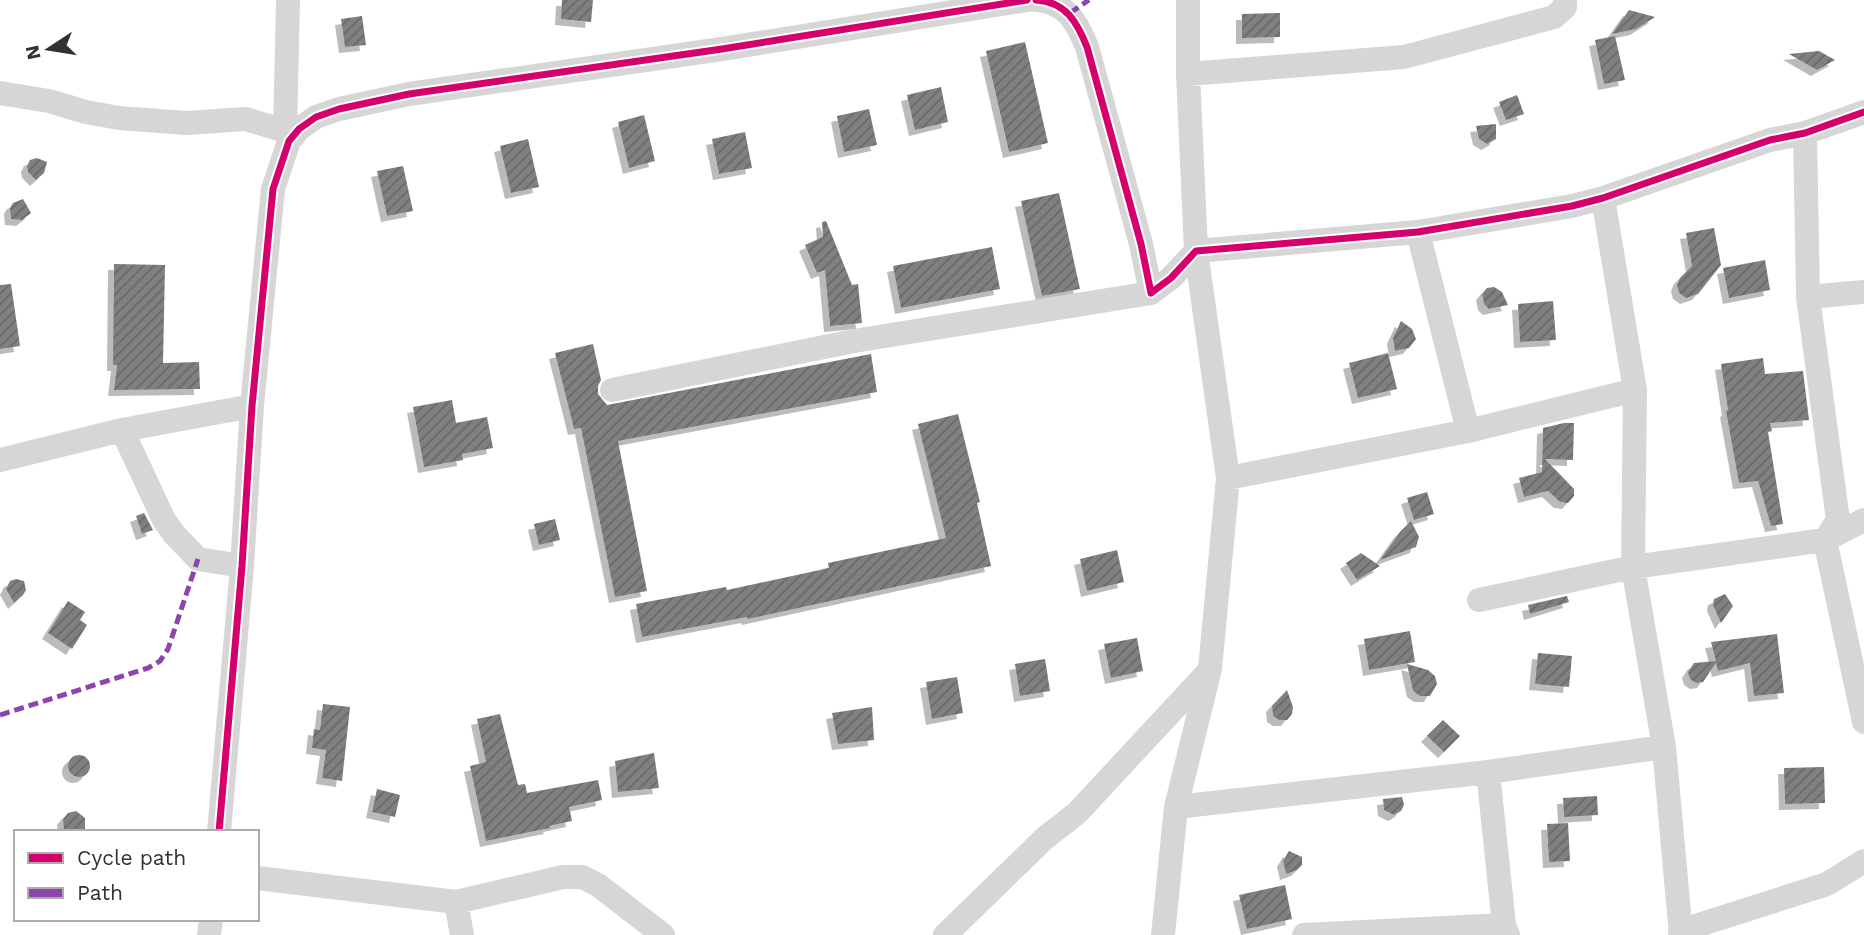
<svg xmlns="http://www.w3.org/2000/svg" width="1864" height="935" font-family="'Work Sans',sans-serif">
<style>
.building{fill:url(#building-hatch);filter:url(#shadow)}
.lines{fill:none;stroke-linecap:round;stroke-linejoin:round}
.street{stroke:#d6d6d6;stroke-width:24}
.quiet{stroke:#8e44ad;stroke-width:5;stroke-dasharray:10 5;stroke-linecap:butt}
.cycleway-casing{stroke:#fff;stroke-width:11}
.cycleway{stroke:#d6006c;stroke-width:7}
</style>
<defs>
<pattern id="building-hatch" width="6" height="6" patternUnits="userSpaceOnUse" patternTransform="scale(1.75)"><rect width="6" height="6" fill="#808080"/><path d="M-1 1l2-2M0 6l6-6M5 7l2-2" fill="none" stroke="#696969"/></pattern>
<filter id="shadow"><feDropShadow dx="-6" dy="6" stdDeviation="0" flood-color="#0004"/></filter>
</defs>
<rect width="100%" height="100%" fill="#fff"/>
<path class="building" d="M 562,0 L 593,0 L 591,22 L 561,19 Z
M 1629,10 L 1655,17 L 1636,29 L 1612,34 Z
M 1280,13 L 1280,37 L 1242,38 L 1242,14 Z
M 362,16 L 366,45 L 345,47 L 341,19 Z
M 1615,36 L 1625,80 L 1604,84 L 1595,40 Z
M 1025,42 L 1048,143 L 1009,152 L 986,51 Z
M 1819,51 L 1835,60 L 1817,70 L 1789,54 Z
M 941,87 L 948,122 L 915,130 L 907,95 Z
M 1517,95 L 1524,114 L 1506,120 L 1499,102 Z
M 869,109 L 877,145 L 844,152 L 837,116 Z
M 644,115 L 655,161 L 629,168 L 618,122 Z
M 1496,124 L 1496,139 L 1487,144 L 1479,139 L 1476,126 Z
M 745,132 L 752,168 L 719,174 L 712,139 Z
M 528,139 L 539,187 L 511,193 L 500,146 Z
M 37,158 L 47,162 L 44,173 L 36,180 L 28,172 L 27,166 L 30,160 Z
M 403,166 L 413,211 L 387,216 L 377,171 Z
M 1059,193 L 1080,289 L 1042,296 L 1021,201 Z
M 23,199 L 31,213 L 22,220 L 11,219 L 10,208 L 13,203 Z
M 826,221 L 852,285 L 858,284 L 862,323 L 830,326 L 825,270 L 817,273 L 805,245 L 823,237 L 822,222 Z
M 1714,228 L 1721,265 L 1698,294 L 1686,298 L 1679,293 L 1677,285 L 1680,278 L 1692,266 L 1686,233 Z
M 992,247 L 1000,289 L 901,308 L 893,266 Z
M 1765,260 L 1770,290 L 1729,298 L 1723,268 Z
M 114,264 L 165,265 L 163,363 L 199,362 L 200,389 L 114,390 L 117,365 L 113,365 Z
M 11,284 L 20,346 L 0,349 L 0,285 Z
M 1494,287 L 1502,292 L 1508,305 L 1489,309 L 1484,304 L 1482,294 L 1487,288 Z
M 1553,301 L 1556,340 L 1520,342 L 1518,304 Z
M 1401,321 L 1412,329 L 1416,339 L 1409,348 L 1395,351 L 1393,338 Z
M 593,344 L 601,380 L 598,386 L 598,394 L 607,405 L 871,354 L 877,392 L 618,441 L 647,591 L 615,597 L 581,428 L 574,429 L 555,353 Z
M 1388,353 L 1397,389 L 1358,398 L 1349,363 Z
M 1763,358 L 1765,374 L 1803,371 L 1809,420 L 1770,423 L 1772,431 L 1768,432 L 1783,524 L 1771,526 L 1758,481 L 1739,483 L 1726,411 L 1728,410 L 1721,364 Z
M 452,400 L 456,423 L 487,417 L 493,448 L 462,454 L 463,460 L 424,467 L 413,407 Z
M 958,414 L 980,502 L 977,503 L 991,566 L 748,619 L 747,617 L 642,637 L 636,604 L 726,587 L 727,590 L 829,568 L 828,563 L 946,538 L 918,424 Z
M 1564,423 L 1574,423 L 1573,460 L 1545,459 L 1574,489 L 1574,496 L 1568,503 L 1560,502 L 1548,491 L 1524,497 L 1519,478 L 1542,472 L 1543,428 Z
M 1427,492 L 1434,514 L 1414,520 L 1407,498 Z
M 144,513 L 153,530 L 142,534 L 136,516 Z
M 555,519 L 560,540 L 539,545 L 534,524 Z
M 1411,521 L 1419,537 L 1416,547 L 1380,560 L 1400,532 Z
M 1117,550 L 1124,582 L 1087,591 L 1080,559 Z
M 1361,553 L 1380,566 L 1357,580 L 1346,563 Z
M 16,579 L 24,581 L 26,590 L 23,595 L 14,603 L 6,589 L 10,581 Z
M 1725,594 L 1733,606 L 1721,623 L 1713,605 L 1714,599 Z
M 1567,596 L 1569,602 L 1530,614 L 1528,605 Z
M 68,601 L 85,612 L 80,620 L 87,625 L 72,649 L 48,633 Z
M 1410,631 L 1415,662 L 1369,670 L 1364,639 Z
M 1777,634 L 1784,693 L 1754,696 L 1750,663 L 1718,671 L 1716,663 L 1703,682 L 1696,683 L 1690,679 L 1688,672 L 1694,663 L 1716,661 L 1711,642 Z
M 1137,638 L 1143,671 L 1111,678 L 1104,644 Z
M 1538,653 L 1572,656 L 1569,687 L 1535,684 Z
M 1045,659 L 1050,691 L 1020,696 L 1015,664 Z
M 1407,664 L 1428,670 L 1435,676 L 1437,684 L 1430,696 L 1420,696 L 1413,691 Z
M 957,677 L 963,713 L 932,719 L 926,682 Z
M 1287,690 L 1293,707 L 1292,714 L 1287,720 L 1279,720 L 1273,716 L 1272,706 Z
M 323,704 L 350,707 L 342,781 L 322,778 L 326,750 L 312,748 L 314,729 L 320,730 Z
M 872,707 L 874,740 L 838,744 L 832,713 Z
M 500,714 L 518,785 L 525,784 L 527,793 L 598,780 L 602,800 L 569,807 L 572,821 L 549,826 L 550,828 L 486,841 L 470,766 L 486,762 L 477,719 Z
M 1443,720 L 1460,736 L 1444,752 L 1427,736 Z
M 654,753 L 659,788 L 618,792 L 615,761 Z
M68 766a11 11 0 1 1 22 0a11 11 0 1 1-22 0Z
M 1824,767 L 1825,803 L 1785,804 L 1784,768 Z
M 377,789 L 400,795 L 395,817 L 372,812 Z
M 1597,796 L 1598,815 L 1564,817 L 1563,798 Z
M 1402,797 L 1404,805 L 1401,811 L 1394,815 L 1384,810 L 1383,799 Z
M 76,811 L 85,818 L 85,832 L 64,832 L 63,819 L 68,813 Z
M 1568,823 L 1570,861 L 1549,862 L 1547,824 Z
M 1289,851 L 1302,857 L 1302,865 L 1297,870 L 1286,874 L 1283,861 Z
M 1285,885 L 1292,919 L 1247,929 L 1239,895 Z"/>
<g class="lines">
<path class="street" d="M 288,0 L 285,131 L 289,141
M 1036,0 C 1066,2 1077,22 1087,47 L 1141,244 L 1151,293 L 1171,278 L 1196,251 L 1418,232 L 1572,206 L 1603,198 L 1770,140 L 1805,133 L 1864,112
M 1188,74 L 1404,57 L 1554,17 L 1565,7 L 1565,0
M 0,93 L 49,101 L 86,112 L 119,118 L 186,123 L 246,119 L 285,131
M 1805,133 L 1808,297 L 1838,520 L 1825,540 L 1864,722
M 1603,198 L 1635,390 L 1633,567 L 1664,747 L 1681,935
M 1418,232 L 1468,431
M 1808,297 L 1864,292
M 612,390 L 854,341 L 1151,293
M 122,430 L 164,520 L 174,534 L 198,559 L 242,566
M 0,460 L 122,430 L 252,406
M 1228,478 L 1468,431 L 1635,390
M 1479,600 L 1633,567 L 1825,540 L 1864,520
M 1488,772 L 1504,925 L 1508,935
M 1176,807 L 1488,772 L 1664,747
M 219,832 L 242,566 L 252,406 L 273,189 L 289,141 L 299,129 L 316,117 L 339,109 L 409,94 L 722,49 L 1027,0
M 257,878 L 456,902 L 563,877 L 582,877 L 598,885 L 663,935
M 456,902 L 462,935
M 1680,931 L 1827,884 L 1864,861
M 209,935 L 211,919
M 945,935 L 1045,838 L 1077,813 L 1209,671
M 1163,935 L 1176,807 L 1210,669 L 1228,478 L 1196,251 L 1188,74 L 1188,0
M 1304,935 L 1504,925"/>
<path class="quiet" d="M 1070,13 L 1089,0
M 0,715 L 148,668 L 160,661 L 168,649 L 198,559"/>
<defs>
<path id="cycleway" d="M 1036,0 C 1066,2 1077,22 1087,47 L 1141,244 L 1151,293 L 1171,278 L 1196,251 L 1418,232 L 1572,206 L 1603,198 L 1770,140 L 1805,133 L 1864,112
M 219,832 L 242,566 L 252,406 L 273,189 L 289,141 L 299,129 L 316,117 L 339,109 L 409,94 L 722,49 L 1027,0"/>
</defs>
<use href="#cycleway" class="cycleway-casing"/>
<use href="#cycleway" class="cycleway"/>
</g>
<rect x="14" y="830" width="245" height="91" fill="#ffffff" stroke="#adadad" stroke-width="2"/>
<rect x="28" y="853" width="35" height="10" fill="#d6006c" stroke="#adadad" stroke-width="2"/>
<text x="77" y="865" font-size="21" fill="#323232">Cycle path</text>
<rect x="28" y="888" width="35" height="10" fill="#8e44ad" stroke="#adadad" stroke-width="2"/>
<text x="77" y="900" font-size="21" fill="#323232">Path</text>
<g transform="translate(49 49) rotate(258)" stroke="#ffffff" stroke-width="5" paint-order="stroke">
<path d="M0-5L12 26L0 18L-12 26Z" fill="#323232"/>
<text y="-10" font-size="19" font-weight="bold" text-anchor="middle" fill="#323232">N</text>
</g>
</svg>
